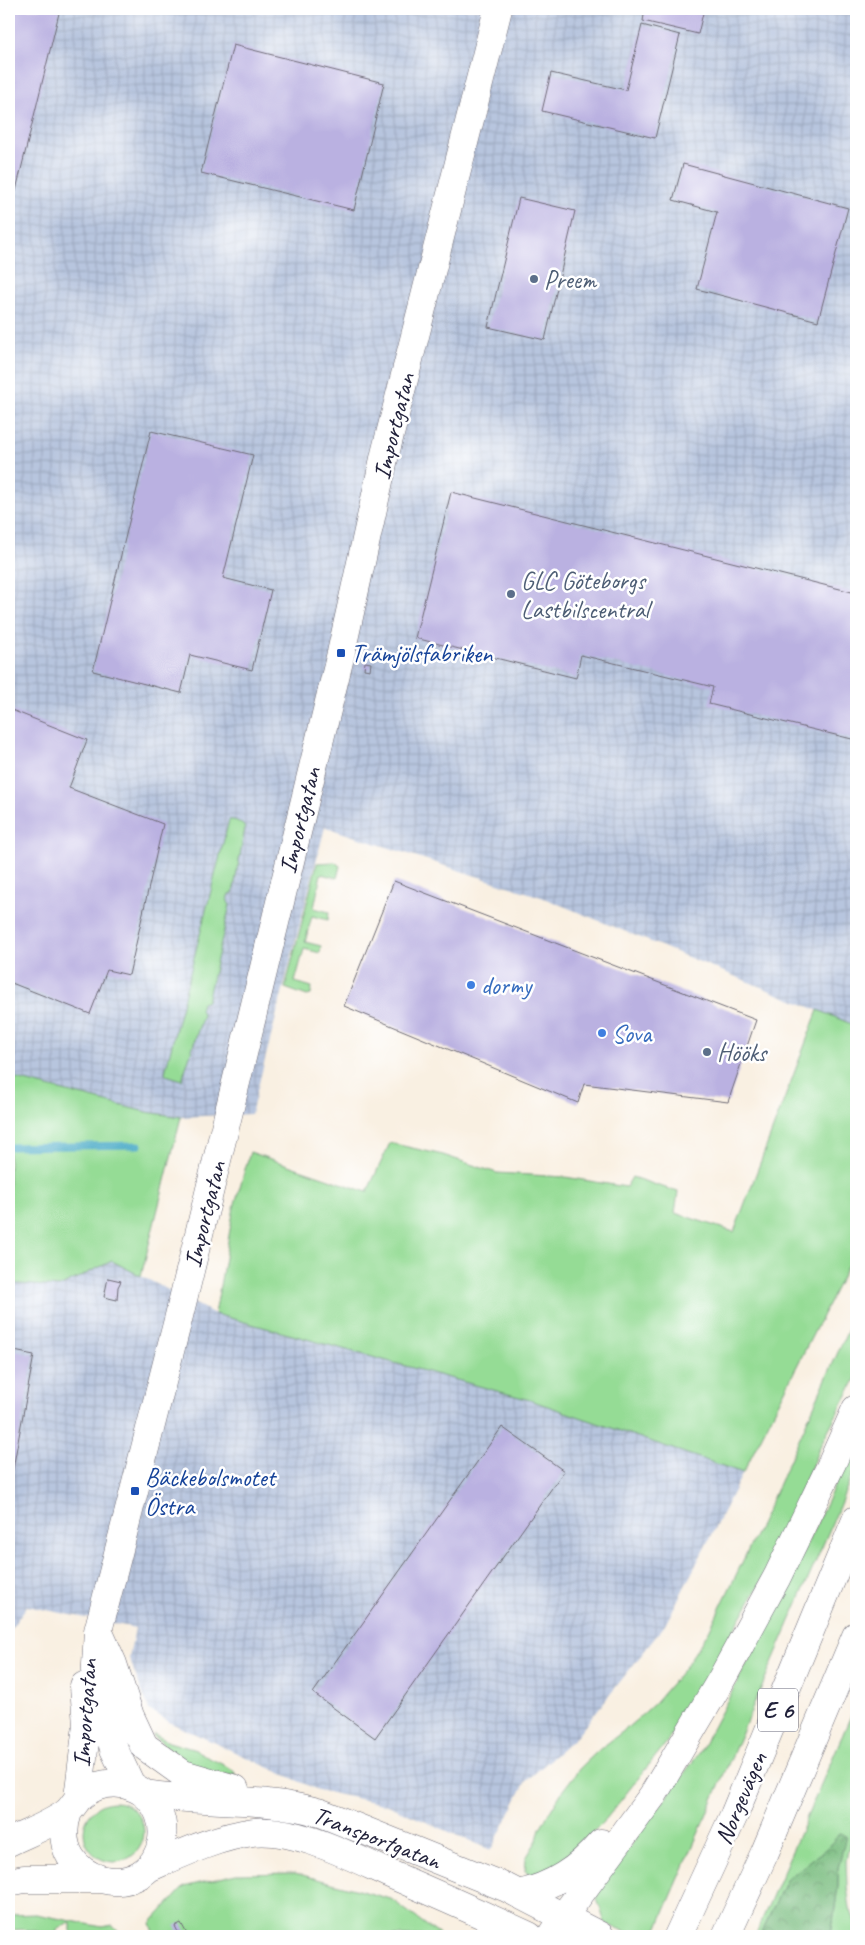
<svg xmlns="http://www.w3.org/2000/svg" width="865" height="1945" font-family="Caveat,sans-serif">
<style>
.industrial{fill:url(#industrial-grid)}
.grass{fill:#95dc95;stroke:#5c7f68}
.forest{fill:url(#forest-crowns);stroke:#4d6f5c}
.lines{fill:none;stroke-linecap:round;stroke-linejoin:round}
.stream{stroke:#45a8c5;stroke-width:7}
.building{fill:#bab1e1}
.minor-casing{stroke:#6d6a75;stroke-width:29}
.highway-casing{stroke:#6d6a75;stroke-width:29}
.minor{stroke:#fff;stroke-width:28}
.highway{stroke:#fff;stroke-width:28}
.service-dot{fill:#5c6f8a;stroke:#fff;stroke-width:2}
.transit-dot{fill:#1a4fb4;stroke:#fff;stroke-width:2}
.shop-dot{fill:#3f7fe0;stroke:#fff;stroke-width:2}
.labels{text-anchor:middle;stroke-width:5;stroke-linejoin:round;paint-order:stroke}
.shield{fill:#fff;stroke:#646476;stroke-width:1}
.shield-label{font-size:24px;font-weight:bold;fill:#22223b}
.service-label{font-size:25px;fill:#4e5e75;stroke:#fff;text-anchor:start}
.street-label{font-size:25px;fill:#22223b;stroke:#fff}
.transit-label{font-size:25px;fill:#164399;stroke:#fff;text-anchor:start}
.shop-label{font-size:25px;fill:#366cbe;stroke:#fff;text-anchor:start}
</style>
<defs>
<pattern id="industrial-grid" width="8" height="8" patternUnits="userSpaceOnUse" patternTransform="scale(1.25)"><rect width="8" height="8" fill="#b7c5de"/><path d="M0 4h8M4 0v8" fill="none" stroke="#9da9bf"/></pattern>
<pattern id="forest-crowns" width="20" height="18" patternUnits="userSpaceOnUse" patternTransform="scale(1.25)"><rect width="20" height="18" fill="#78bc7e"/><path d="M2 6a3 3 0 1 1 6 0M12 15a3 3 0 1 1 6 0" fill="none" stroke="#629868"/></pattern>
</defs>
<rect width="100%" height="100%" fill="#fff"/>
<filter id="ink" filterUnits="userSpaceOnUse"><feTurbulence type="fractalNoise" baseFrequency=".02" numOctaves="2"/><feDisplacementMap in="SourceGraphic" scale="10" xChannelSelector="R" yChannelSelector="G"/><feConvolveMatrix kernelMatrix="1 2 1 2 8 2 1 2 1" color-interpolation-filters="sRGB"/></filter>
<filter id="wash" filterUnits="userSpaceOnUse"><feTurbulence type="fractalNoise" baseFrequency=".0096" numOctaves="4" result="noise"/><feDisplacementMap in="SourceGraphic" scale="20" xChannelSelector="R" yChannelSelector="G"/><feGaussianBlur stdDeviation="1.12" result="paint"/><feColorMatrix in="noise" values="0 0 0 0 0 0 0 0 0 0 0 0 0 0 0 0 0 1.4 0 .05"/><feComposite in="paint" operator="in"/></filter>
<g filter="url(#wash)">
<rect width="100%" height="100%" fill="#f9f0e2"/>
<path class="industrial" d="M 9,9 L 856,9 L 856,1026 L 541,897 L 325,827 L 251,1114 L 181,1117 L 146,1112 L 9,1077 Z
M 112,1261 L 215,1314 L 530,1400 L 743,1473 L 665,1625 L 577,1736 L 526,1781 L 491,1850 L 387,1805 L 318,1790 L 171,1723 L 149,1710 L 129,1658 L 135,1628 L 27,1606 L 9,1631 L 9,1283 L 59,1287 Z"/>
<path class="grass" d="M 229,820 C 236,819 242,823 245,828 L 233,893 L 229,894 C 227,898 227,901 230,905 L 207,1001 L 202,1003 L 200,1010 L 203,1015 L 182,1080 L 166,1075 L 165,1072 Z
M 335,862 L 340,866 L 337,878 L 321,874 L 314,908 L 329,912 L 328,920 L 312,916 L 305,942 L 321,946 L 320,953 L 304,949 L 295,982 L 312,987 L 311,995 L 307,996 L 285,988 L 317,863 Z
M 818,1010 L 856,1026 L 856,1249 L 743,1473 L 530,1400 L 215,1314 L 234,1207 L 250,1152 L 367,1192 L 390,1143 L 443,1155 L 497,1173 L 565,1177 L 626,1187 L 632,1177 L 678,1192 L 675,1213 L 734,1232 Z
M 9,1077 L 146,1112 L 181,1117 L 141,1276 L 112,1261 L 59,1287 L 9,1283 Z
M 856,1312 L 856,1378 L 822,1442 L 765,1575 L 700,1690 L 667,1742 L 606,1819 L 583,1842 L 563,1865 L 531,1878 L 528,1877 L 528,1872 L 525,1871 L 526,1858 L 537,1840 L 540,1828 L 563,1790 L 580,1768 L 600,1749 L 626,1729 L 654,1704 L 683,1670 L 709,1631 L 764,1517 Z
M 856,1440 L 856,1465 L 832,1524 L 654,1936 L 635,1936 L 605,1923 L 597,1899 L 597,1891 L 700,1752 L 781,1599 Z
M 856,1704 L 856,1808 L 846,1861 L 847,1887 L 850,1908 L 856,1924 L 856,1936 L 831,1936 L 838,1886 L 838,1868 L 845,1836 L 839,1834 L 828,1847 L 786,1880 L 760,1936 L 755,1936 Z
M 154,1734 L 169,1742 L 196,1750 L 199,1753 L 232,1769 L 237,1776 L 198,1771 L 153,1736 Z
M84 1832a30 30 0 1 1 60 0a30 30 0 1 1-60 0Z
M 295,1873 L 391,1899 L 441,1936 L 155,1936 L 151,1923 L 184,1887 L 236,1874 Z
M 36,1914 L 102,1927 L 113,1925 L 118,1932 L 117,1936 L 71,1936 L 71,1923 L 58,1928 L 55,1936 C 40,1932 25,1927 9,1931 L 9,1915 Z"/>
<path class="forest" d="M 839,1834 L 846,1836 L 838,1868 L 838,1886 L 831,1936 L 760,1936 L 786,1880 L 828,1847 Z"/>
<g class="lines">
<path class="stream" d="M 9,1147 L 139,1145"/>
</g>
<g id="blocks">
<path class="building" d="M 9,9 L 60,9 L 9,219 Z
M 645,9 L 704,9 L 698,34 L 643,21 Z
M 642,25 L 680,35 L 655,138 L 542,111 L 551,73 L 626,90 Z
M 233,45 L 384,83 L 354,210 L 201,173 Z
M 683,164 L 848,208 L 818,321 L 697,289 L 717,212 L 673,200 Z
M 519,198 L 575,211 L 545,340 L 488,327 Z
M 151,431 L 253,455 L 223,578 L 271,590 L 252,670 L 190,655 L 181,693 L 93,671 Z
M 451,492 L 856,593 L 856,740 L 709,704 L 713,687 L 581,655 L 576,678 L 415,638 Z
M 365,662 L 371,663 L 370,670 L 364,669 Z
M 9,709 L 87,740 L 69,788 L 163,824 L 129,975 L 107,970 L 90,1014 L 9,982 Z
M 394,881 L 756,1020 L 728,1102 L 584,1084 L 578,1103 L 344,1006 Z
M 108,1278 L 121,1281 L 118,1287 L 117,1300 L 104,1297 Z
M 9,1350 L 34,1355 L 10,1485 L 9,1485 Z
M 502,1427 L 564,1471 L 375,1738 L 313,1693 Z
M 181,1923 L 187,1934 L 180,1936 L 175,1926 Z"/>
</g>
</g>
<g filter="url(#ink)">
<use href="#blocks" fill-opacity="0" stroke="#6d6a75" stroke-width="1"/>
<g class="lines">
<defs>
<path id="minor" d="M 101,1637 L 113,1664 L 130,1716 L 144,1746 L 183,1774 L 235,1789
M 132,1787 L 114,1749 L 95,1681 L 98,1631 L 178,1320 L 303,808 L 341,653 L 385,454 L 498,9
M 145,1794 C 204,1803 264,1796 321,1813 L 507,1888 L 600,1936
M 78,1798 L 87,1725 L 84,1686
M 9,1842 C 27,1833 50,1825 66,1813 C 72,1809 75,1801 81,1796 C 100,1779 131,1779 149,1798 C 160,1810 164,1825 162,1840 C 151,1909 43,1885 68,1812
M 148,1868 C 181,1854 217,1837 253,1832 C 295,1827 352,1857 390,1874 C 436,1894 483,1915 529,1936
M 9,1882 L 24,1879 L 98,1879"/>
<path id="highway" d="M 519,1894 C 553,1886 578,1870 601,1843
M 551,1936 L 563,1917 L 653,1795 L 721,1680 L 777,1577 L 832,1463 L 856,1409
M 678,1936 L 734,1815 L 856,1520
M 726,1936 L 765,1852 L 856,1636"/>
</defs>
<use href="#minor" class="minor-casing"/>
<use href="#highway" class="highway-casing"/>
<use href="#minor" class="minor"/>
<use href="#highway" class="highway"/>
</g>
</g>
<g class="service-dot">
<circle cx="534" cy="279" r="5"/>
<circle cx="511" cy="594" r="5"/>
<circle cx="707" cy="1052" r="5"/>
</g>
<g class="transit-dot">
<rect x="336" y="648" width="10" height="10" rx="2.5"/>
<rect x="130" y="1486" width="10" height="10" rx="2.5"/>
</g>
<g class="shop-dot">
<circle cx="471" cy="985" r="5"/>
<circle cx="602" cy="1033" r="5"/>
</g>
<g class="labels">
<rect class="shield" x="758" y="1688.5" width="40" height="43" rx="4"/>
<g class="shield-label">
<text x="778" y="1718">E 6</text>
</g>
<g class="service-label">
<text x="544" y="288">Preem</text>
<text x="521" y="589">GLC Göteborgs<tspan x="521" dy="29">Lastbilscentral</tspan></text>
<text x="717" y="1061">Hööks</text>
</g>
<g class="street-label">
<text transform="translate(393 426) rotate(-76)" y="9">Importgatan</text>
<text transform="translate(299 820) rotate(-76)" y="9">Importgatan</text>
<text transform="translate(204 1214) rotate(-76)" y="9">Importgatan</text>
<text transform="translate(84 1713) rotate(-86)" y="9">Importgatan</text>
<text transform="translate(740 1798) rotate(-67)" y="9">Norgevägen</text>
<text transform="translate(377 1837) rotate(21)" y="9">Transportgatan</text>
</g>
<g class="transit-label">
<text x="351" y="662">Trämjölsfabriken</text>
<text x="145" y="1486">Bäckebolsmotet<tspan x="145" dy="29">Östra</tspan></text>
</g>
<g class="shop-label">
<text x="481" y="994">dormy</text>
<text x="612" y="1042">Sova</text>
</g>
</g>
<rect width="865" height="1945" fill="none" stroke="#fff" stroke-width="30"/>
</svg>
